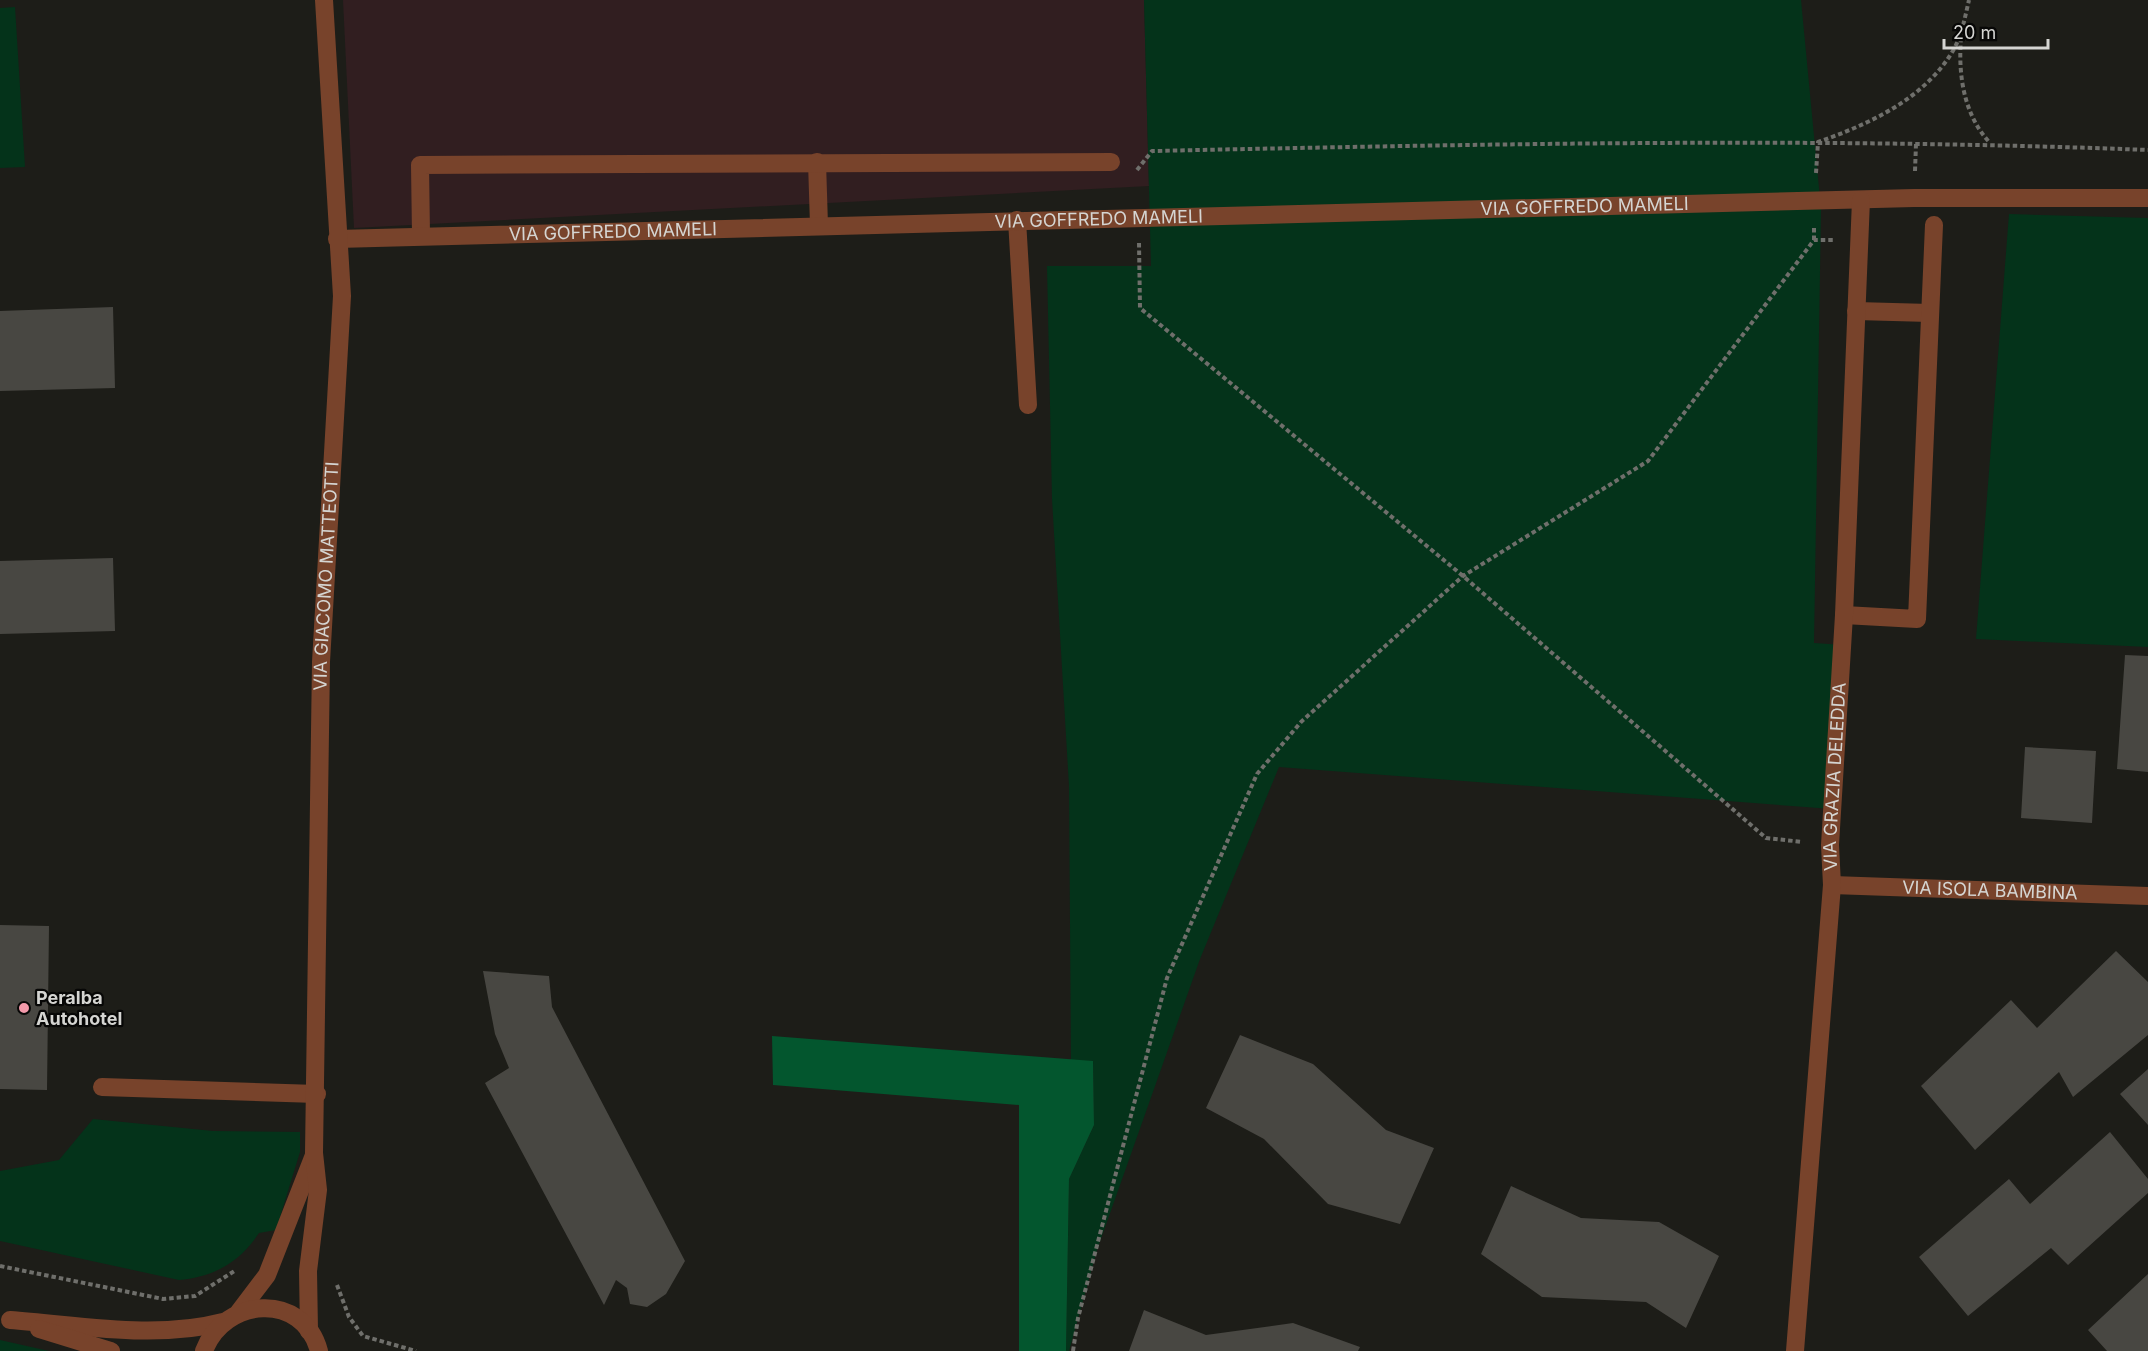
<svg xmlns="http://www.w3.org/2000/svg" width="2148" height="1351" font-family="Inter,sans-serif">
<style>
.industrial{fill:#311e20}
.green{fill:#04331a}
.forest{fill:#03562e}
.building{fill:#484742}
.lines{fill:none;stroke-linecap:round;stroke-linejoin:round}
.path{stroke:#6f6f6b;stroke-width:4;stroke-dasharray:4.5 3;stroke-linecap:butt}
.minor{stroke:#78432b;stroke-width:18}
.poi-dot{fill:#f39aaa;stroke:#070706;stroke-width:2}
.labels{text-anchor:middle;stroke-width:4.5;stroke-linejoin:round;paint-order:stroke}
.street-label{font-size:18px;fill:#d5d5d2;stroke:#070706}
.poi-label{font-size:18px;font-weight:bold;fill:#d5d5d2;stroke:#070706;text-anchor:start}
</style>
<rect width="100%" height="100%" fill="#1d1d18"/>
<path class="industrial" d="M 343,0 L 1144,0 L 1149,186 L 354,228 Z"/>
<path class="green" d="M 1144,0 L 1801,0 L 1821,209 L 1814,643 L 1844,645 L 1832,809 L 1279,767 L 1200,959 L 1097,1250 L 1069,1351 L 1066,1351 L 1069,1179 L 1094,1125 L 1093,1062 L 1071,1060 L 1069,786 L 1052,499 L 1047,266 L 1151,266 Z
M 15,7 L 25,167 L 0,168 L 0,8 Z
M 2009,214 L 2148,218 L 2148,647 L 1976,639 Z
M 93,1119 L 213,1131 L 300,1132 L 300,1152 L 276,1230 L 259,1233 C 240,1262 214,1277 179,1280 L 0,1241 L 0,1171 L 59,1160 Z
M 0,1340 L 49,1351 L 0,1351 Z"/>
<path class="forest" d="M 772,1036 L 1093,1061 L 1094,1125 L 1069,1179 L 1066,1351 L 1019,1351 L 1019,1105 L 773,1085 Z"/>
<path class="building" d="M 113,307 L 115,388 L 0,391 L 0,311 Z
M 113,558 L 115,631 L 0,634 L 0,561 Z
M 2125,655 L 2148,656 L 2148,772 L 2117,769 Z
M 2025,747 L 2096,751 L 2092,823 L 2021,818 Z
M 0,925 L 49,926 L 47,1090 L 0,1089 Z
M 2116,951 L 2148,982 L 2148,1035 L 2073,1097 L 2059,1072 L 1975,1150 L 1921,1086 L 2011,1000 L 2037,1028 Z
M 483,971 L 549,976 L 552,1007 L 685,1261 L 666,1294 L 647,1307 L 630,1304 L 627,1288 L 616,1280 L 604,1305 L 485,1083 L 509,1068 L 495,1034 Z
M 1240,1035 L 1313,1064 L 1386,1130 L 1434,1148 L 1400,1224 L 1328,1204 L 1264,1139 L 1206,1108 Z
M 2148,1069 L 2148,1125 L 2120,1094 Z
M 2110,1132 L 2148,1179 L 2148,1193 L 2068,1265 L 2051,1248 L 1968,1316 L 1919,1257 L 2009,1179 L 2030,1204 Z
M 1511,1186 L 1581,1218 L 1659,1222 L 1719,1256 L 1686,1328 L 1646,1302 L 1542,1297 L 1481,1254 Z
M 2148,1274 L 2148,1351 L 2107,1351 L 2088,1330 Z
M 1144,1310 L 1206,1335 L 1293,1323 L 1360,1347 L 1358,1351 L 1129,1351 Z"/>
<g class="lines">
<path class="path" d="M 1961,38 C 1958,76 1964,115 1990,143
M 1137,170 L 1152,151 C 1484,144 1816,137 2148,150
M 1915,171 L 1916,144
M 1816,173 L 1818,142 C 1870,124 1926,98 1954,49 C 1962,34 1965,17 1969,0
M 1814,240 L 1814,226
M 1139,243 L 1140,308 L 1463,576 L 1766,838 L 1803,842
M 0,1266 L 163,1299 L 195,1296 L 236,1270
M 337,1285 L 349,1317 L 363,1336 L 416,1351
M 1073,1351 L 1078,1318 L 1167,978 L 1257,774 L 1301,722 L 1463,576 L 1648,461 L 1814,240 L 1834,240"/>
<g class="minor">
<path d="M 817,162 L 819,225"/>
<path d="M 1017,220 L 1028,405"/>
<path d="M 421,235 L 420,165 L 1111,162"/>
<path id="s1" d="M 337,239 L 1914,198 L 2148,198"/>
<path d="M 1856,311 L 1930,313"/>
<path d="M 1844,615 L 1917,619 L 1934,225"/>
<path id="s2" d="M 1832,885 L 2148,896"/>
<path d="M 102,1087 L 317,1094"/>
<path d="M 239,1312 L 267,1275 L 314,1155"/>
<path d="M 10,1320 C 80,1325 154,1340 223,1322"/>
<path d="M 39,1329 L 111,1351"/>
<path id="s3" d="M 309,1331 L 308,1271 L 318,1190 L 314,1153 L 321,662 L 342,296 L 324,0"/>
<path d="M 204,1351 C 224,1297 303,1291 319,1351"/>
<path id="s4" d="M 1795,1351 L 1832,885 L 1830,845 L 1844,615 L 1861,200"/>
</g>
</g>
<circle class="poi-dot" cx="24" cy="1008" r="6"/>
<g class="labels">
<g class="street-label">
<text dy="6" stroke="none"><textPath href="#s1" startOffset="1248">VIA GOFFREDO MAMELI</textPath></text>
<text dy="6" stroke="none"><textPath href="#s1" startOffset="762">VIA GOFFREDO MAMELI</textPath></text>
<text dy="6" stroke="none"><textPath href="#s1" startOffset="276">VIA GOFFREDO MAMELI</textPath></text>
<text dy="6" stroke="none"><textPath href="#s3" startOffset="756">VIA GIACOMO MATTEOTTI</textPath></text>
<text dy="6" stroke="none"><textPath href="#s4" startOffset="576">VIA GRAZIA DELEDDA</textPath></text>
<text dy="6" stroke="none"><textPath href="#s2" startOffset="158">VIA ISOLA BAMBINA</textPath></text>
</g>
<g class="poi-label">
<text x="36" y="1004">Peralba<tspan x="36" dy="21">Autohotel</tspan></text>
</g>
</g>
<path d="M1944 39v9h104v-9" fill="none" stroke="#d5d5d2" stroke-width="3"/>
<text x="1953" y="39" font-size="18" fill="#d5d5d2" stroke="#070706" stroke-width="4.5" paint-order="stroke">20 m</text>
</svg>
